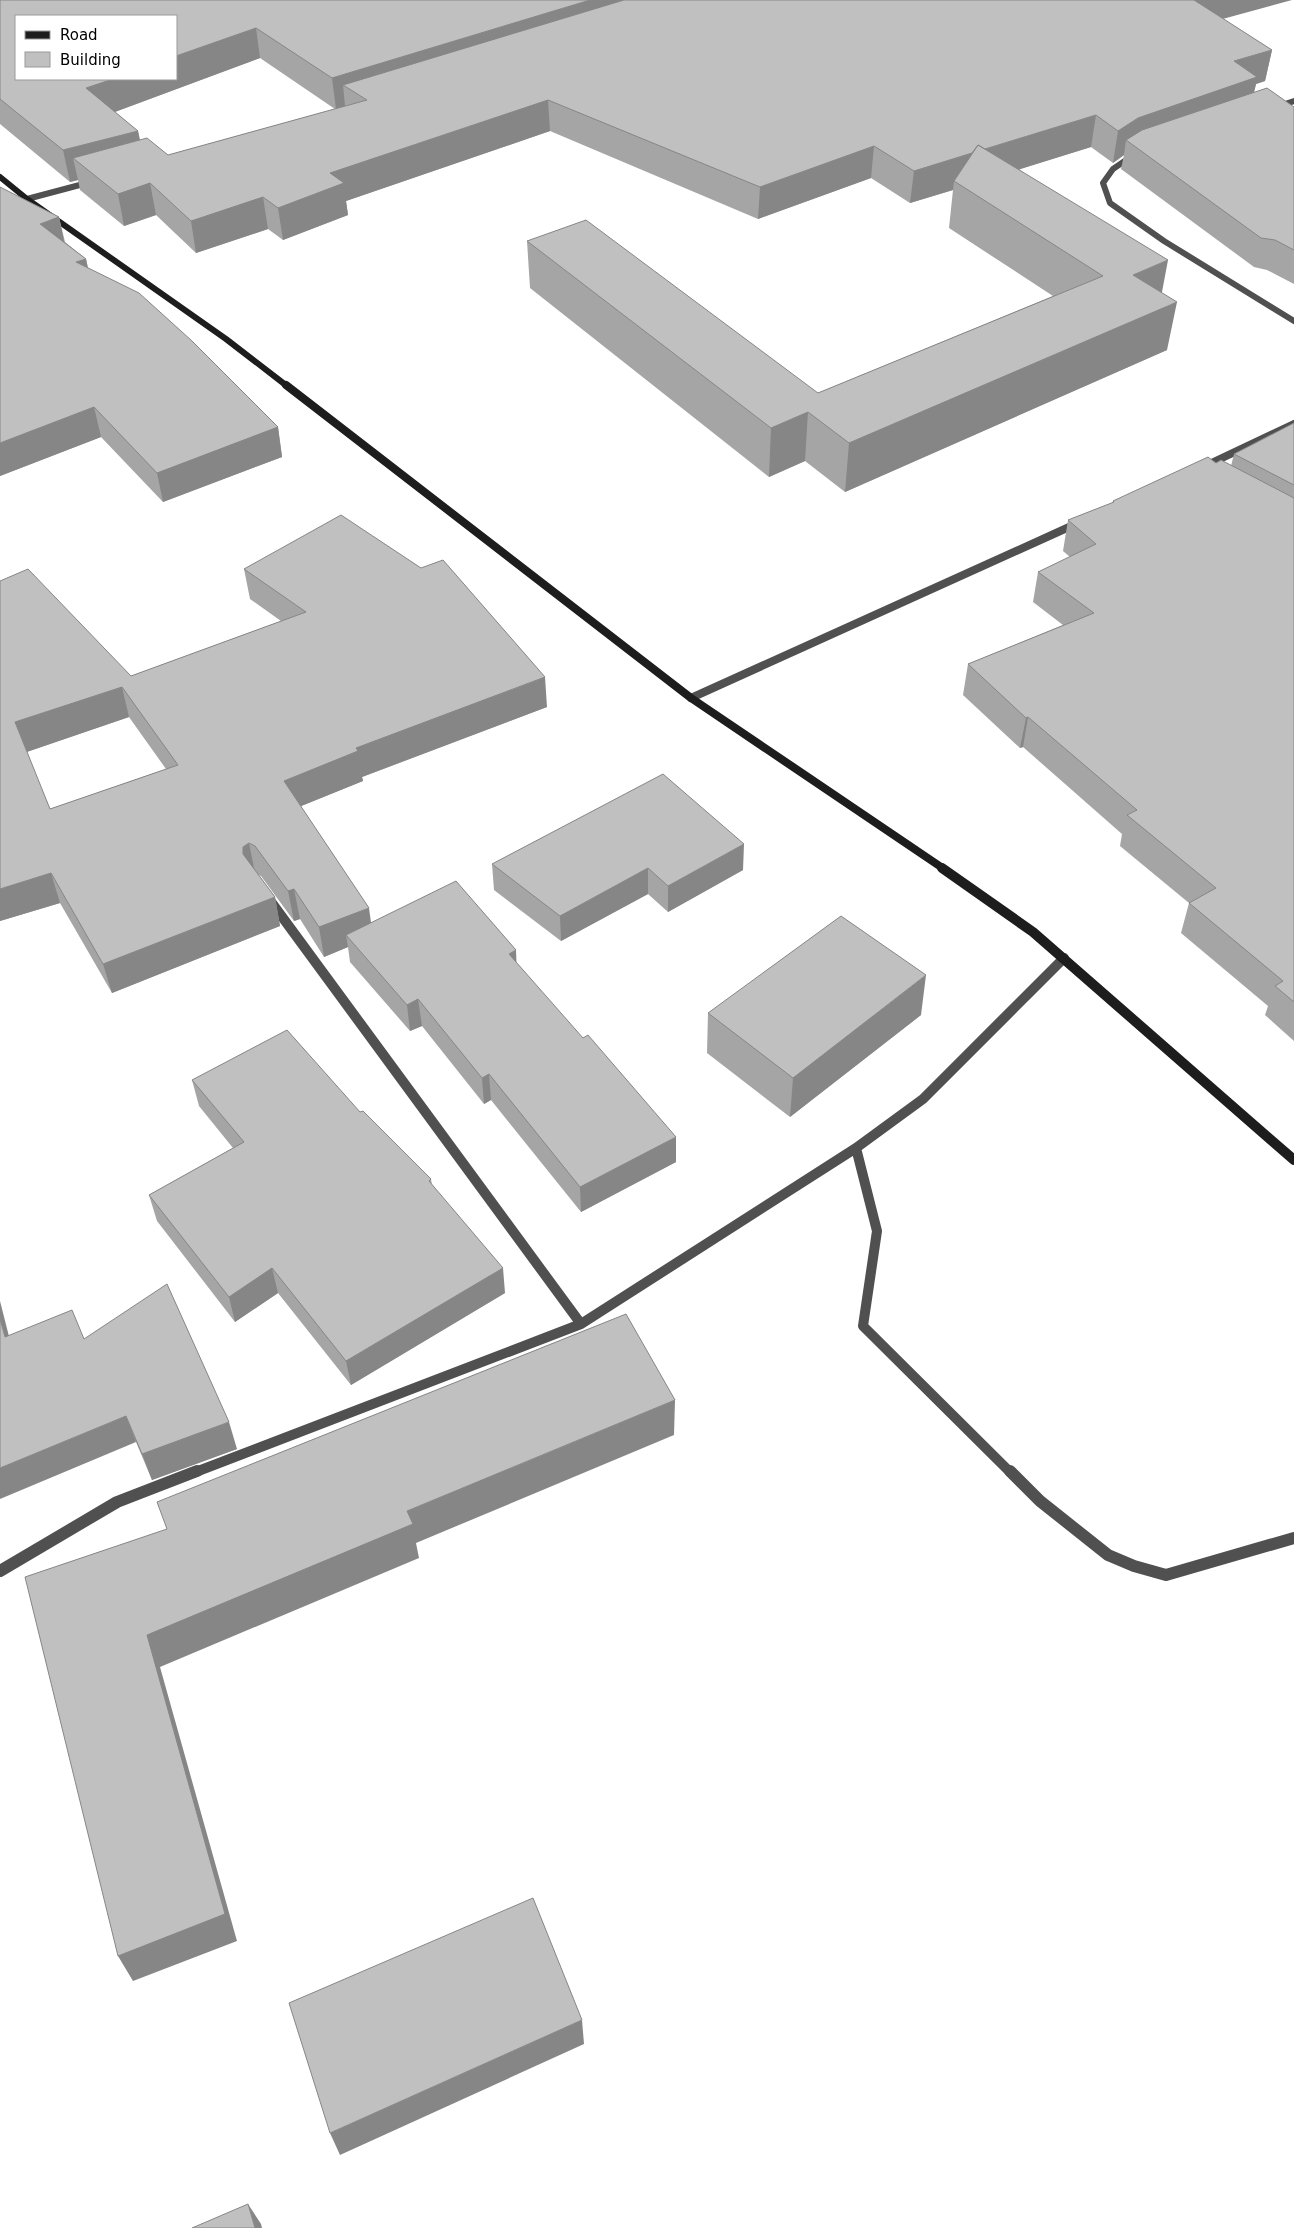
<svg xmlns="http://www.w3.org/2000/svg" width="1294" height="2228" font-family="'DejaVu Sans',sans-serif">
<style>
.lines{fill:none;stroke-linecap:round;stroke-linejoin:round}
.minor-far3{stroke:#505050;stroke-width:6}
.minor-far2{stroke:#505050;stroke-width:8}
.minor-far1{stroke:#505050;stroke-width:10}
.minor{stroke:#505050;stroke-width:12}
.secondary-far2{stroke:#1d1d1d;stroke-width:6}
.secondary-far1{stroke:#1d1d1d;stroke-width:8}
.secondary{stroke:#1d1d1d;stroke-width:10}
.wall{fill:#a5a5a5;fill-rule:evenodd}
.shaded-wall{fill:#868686}
.building{fill:#c0c0c0;stroke:#868686;fill-rule:evenodd}
</style>
<rect width="100%" height="100%" fill="#fff"/>
<g class="lines">
<path class="minor-far3" d="M 1276,107 L 1294,101
M 1132,156 L 1113,169 L 1103,183 L 1110,203 L 1164,241 L 1294,321
M 27,199 L 91,182"/>
<path class="minor-far2" d="M 1203,467 L 1294,424
M 691,698 L 1078,523"/>
<path class="minor-far1" d="M 269,899 L 581,1324
M 856,1148 L 877,1231 L 863,1326 L 1011,1473
M 193,1473 L 581,1324 L 856,1148 L 923,1099 L 1064,958"/>
<path class="minor" d="M 1010,1471 L 1040,1501 L 1108,1555 L 1134,1566 L 1166,1575 L 1294,1538
M 0,1571 L 117,1502 L 197,1471"/>
<path class="secondary-far2" d="M 0,177 L 27,199 L 226,339 L 287,386"/>
<path class="secondary-far1" d="M 286,385 L 691,698 L 944,869"/>
<path class="secondary" d="M 942,868 L 1033,932 L 1294,1160"/>
</g>
<path class="wall" d="M 0,0 L 1223,19 L 1272,50 L 1265,81 L 1256,84 L 1254,92 L 1294,107 L 1294,284 L 1267,270 L 1254,267 L 1121,169 L 1124,155 L 1113,163 L 1091,147 L 1019,169 L 1162,293 L 1167,350 L 845,492 L 805,461 L 769,477 L 530,288 L 527,241 L 818,393 L 1053,296 L 949,228 L 953,190 L 910,203 L 871,178 L 758,219 L 550,131 L 346,201 L 348,215 L 283,240 L 268,229 L 196,253 L 156,215 L 124,226 L 80,190 L 78,180 L 70,182 L 0,124 ZM 260,58 L 335,109 L 168,155 L 140,140 L 138,131 L 115,112 Z
M 59,217 L 65,242 L 86,259 L 88,268 L 278,427 L 282,457 L 163,502 L 101,437 L 0,476 Z
M 1294,423 L 1294,1041 L 1265,1015 L 1268,1006 L 1181,933 L 1189,903 L 1120,846 L 1122,834 L 1023,747 L 1020,748 L 963,695 L 968,664 L 1063,625 L 1033,602 L 1038,572 L 1070,557 L 1063,551 L 1068,520 L 1112,503 L 1113,501 L 1216,463 L 1231,466 L 1234,454 Z
M 244,569 L 547,707 L 362,777 L 363,781 L 301,806 L 371,923 L 516,962 L 676,1162 L 581,1212 L 491,1100 L 484,1104 L 422,1026 L 410,1031 L 350,962 L 348,947 L 324,957 L 300,919 L 294,921 L 261,876 L 259,875 L 275,897 L 280,926 L 112,993 L 60,903 L 0,921 L 0,581 L 131,676 L 281,621 L 250,599 ZM 129,717 L 166,769 L 50,809 L 26,752 Z
M 492,864 L 743,870 L 668,912 L 648,894 L 561,941 L 494,890 Z
M 708,1013 L 921,1015 L 790,1117 L 707,1053 Z
M 192,1080 L 360,1112 L 431,1179 L 432,1185 L 505,1293 L 351,1385 L 278,1293 L 235,1322 L 157,1221 L 149,1195 L 233,1148 L 199,1106 Z
M 9,1335 L 84,1339 L 237,1449 L 152,1480 L 136,1442 Z"/>
<path class="shaded-wall" d="M 590,0 L 703,0 L 343,85 L 345,106 L 336,109 L 332,78 Z
M 1191,0 L 1292,0 L 1186,29 Z
M 256,28 L 260,58 L 93,120 L 86,88 L 113,79 L 176,79 L 176,56 Z
M 1272,50 L 1265,81 L 1256,84 L 1250,109 L 1126,140 L 1124,155 L 1113,163 L 1118,131 L 1138,118 L 1234,61 Z
M 548,100 L 550,131 L 346,201 L 348,215 L 283,240 L 278,208 L 330,173 Z
M 1096,115 L 1091,147 L 963,187 L 954,181 L 953,190 L 910,203 L 914,171 Z
M 138,131 L 144,162 L 73,158 L 78,180 L 70,182 L 63,150 Z
M 874,146 L 871,178 L 758,219 L 760,187 Z
M 150,183 L 156,215 L 124,226 L 118,194 Z
M 263,197 L 268,229 L 196,253 L 191,221 Z
M 59,217 L 65,246 L 40,224 Z
M 86,259 L 92,288 L 76,262 Z
M 1168,260 L 1159,308 L 1133,275 Z
M 1177,302 L 1167,350 L 845,492 L 849,443 Z
M 94,407 L 101,437 L 0,476 L 0,443 Z
M 808,412 L 805,461 L 769,477 L 771,428 Z
M 278,427 L 282,457 L 163,502 L 157,473 Z
M 545,677 L 547,707 L 362,777 L 363,781 L 289,811 L 284,781 L 356,748 Z
M 122,687 L 129,717 L 24,753 L 15,722 Z
M 1028,717 L 1023,747 L 1020,748 L 1026,718 Z
M 249,843 L 255,873 L 243,854 L 243,847 Z
M 744,844 L 743,870 L 668,912 L 668,886 Z
M 648,868 L 648,894 L 561,941 L 560,916 Z
M 51,873 L 60,903 L 0,921 L 0,889 Z
M 294,889 L 300,919 L 294,921 L 288,891 Z
M 275,897 L 280,926 L 112,993 L 103,964 Z
M 369,908 L 373,937 L 346,935 L 348,947 L 324,957 L 319,927 Z
M 516,950 L 517,977 L 509,954 Z
M 926,975 L 921,1015 L 790,1117 L 793,1078 Z
M 418,999 L 422,1026 L 410,1031 L 407,1005 Z
M 489,1074 L 491,1100 L 484,1104 L 482,1078 Z
M 676,1137 L 676,1162 L 581,1212 L 580,1187 Z
M 272,1268 L 278,1293 L 235,1322 L 229,1297 Z
M 503,1268 L 505,1293 L 351,1385 L 346,1361 Z
M 0,1301 L 16,1364 L 5,1337 L 0,1319 Z
M 675,1400 L 674,1435 L 416,1543 L 419,1558 L 160,1667 L 237,1941 L 133,1981 L 118,1956 L 147,1635 L 407,1511 Z
M 126,1416 L 136,1442 L 0,1499 L 0,1468 Z
M 229,1422 L 237,1449 L 152,1480 L 142,1454 Z
M 582,2020 L 584,2044 L 340,2155 L 330,2133 Z
M 248,2204 L 261,2224 L 262,2228 L 255,2228 Z"/>
<path class="building" d="M 0,0 L 590,0 L 332,78 L 256,28 L 176,56 L 176,16 L 16,16 L 16,79 L 113,79 L 86,88 L 138,131 L 63,150 L 0,99 Z
M 624,0 L 1194,0 L 1272,50 L 1234,61 L 1257,77 L 1138,118 L 1118,131 L 1096,115 L 985,149 L 978,145 L 972,153 L 914,171 L 874,146 L 760,187 L 548,100 L 330,173 L 344,183 L 278,208 L 263,197 L 191,221 L 150,183 L 118,194 L 73,158 L 147,138 L 168,155 L 367,100 L 343,85 Z
M 1267,88 L 1294,107 L 1294,250 L 1275,240 L 1261,238 L 1126,140 L 1142,130 Z
M 978,145 L 1168,260 L 1133,275 L 1177,302 L 849,443 L 808,412 L 771,428 L 527,241 L 586,220 L 818,393 L 1103,276 L 954,181 Z
M 0,187 L 59,217 L 40,224 L 86,259 L 76,262 L 139,293 L 192,341 L 278,427 L 157,473 L 94,407 L 0,443 Z
M 1294,423 L 1294,485 L 1234,454 Z
M 1208,457 L 1216,463 L 1221,460 L 1294,498 L 1294,1002 L 1275,986 L 1283,981 L 1189,903 L 1216,888 L 1127,815 L 1137,810 L 1028,717 L 1026,718 L 968,664 L 1094,613 L 1038,572 L 1096,544 L 1068,520 L 1114,502 L 1113,501 Z
M 341,515 L 421,568 L 443,560 L 545,677 L 356,748 L 358,751 L 284,781 L 369,908 L 319,927 L 294,889 L 288,891 L 255,846 L 249,843 L 243,847 L 243,854 L 275,897 L 103,964 L 51,873 L 0,889 L 0,581 L 28,569 L 131,676 L 306,612 L 244,569 ZM 122,687 L 178,765 L 50,809 L 15,722 Z
M 663,774 L 744,844 L 668,886 L 648,868 L 560,916 L 492,864 Z
M 456,881 L 516,950 L 509,954 L 583,1038 L 588,1035 L 676,1137 L 580,1187 L 489,1074 L 482,1078 L 418,999 L 407,1005 L 346,935 Z
M 841,916 L 926,975 L 793,1078 L 708,1013 Z
M 287,1030 L 360,1112 L 363,1111 L 431,1179 L 429,1181 L 503,1268 L 346,1361 L 272,1268 L 229,1297 L 149,1195 L 244,1142 L 192,1080 Z
M 167,1284 L 229,1422 L 142,1454 L 126,1416 L 0,1468 L 0,1319 L 5,1337 L 72,1310 L 84,1339 Z
M 626,1314 L 675,1400 L 407,1511 L 413,1524 L 147,1635 L 225,1914 L 118,1956 L 25,1577 L 167,1529 L 157,1502 Z
M 533,1898 L 582,2020 L 330,2133 L 289,2003 Z
M 248,2204 L 255,2228 L 192,2228 Z"/>
<rect x="15" y="15" width="162" height="65" fill="#ffffff" stroke="#999999"/>
<rect x="25" y="31" width="25" height="8" fill="#1d1d1d" stroke="#999999"/>
<text x="60" y="40" font-size="15" fill="#000000">Road</text>
<rect x="25" y="52" width="25" height="15" fill="#c0c0c0" stroke="#999999"/>
<text x="60" y="65" font-size="15" fill="#000000">Building</text>
</svg>
